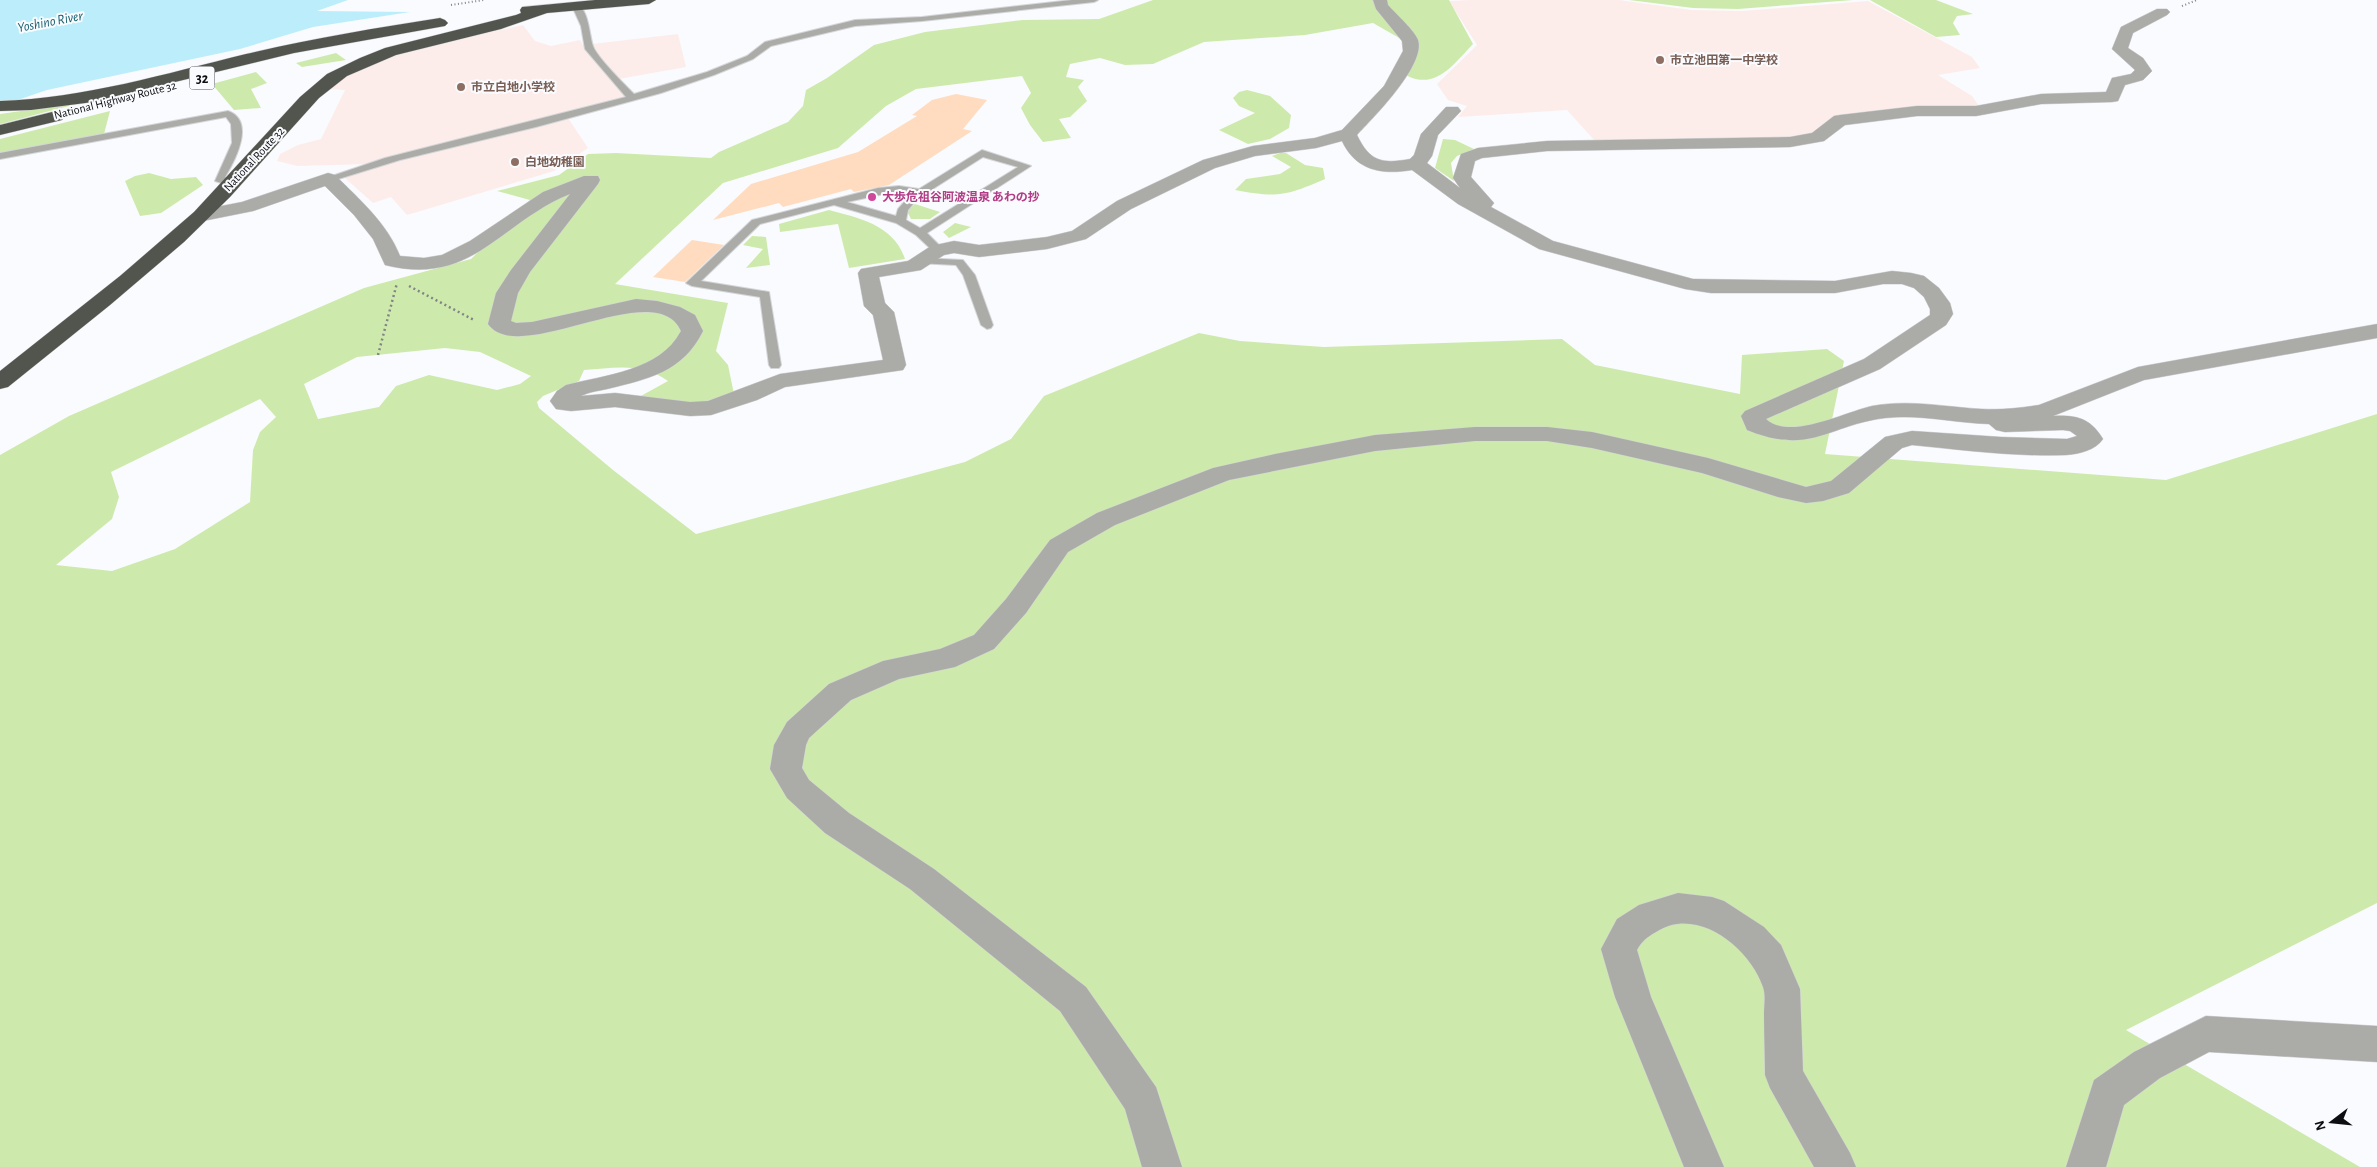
<svg xmlns="http://www.w3.org/2000/svg" width="2377" height="1167" font-family="'Alegreya Sans','Noto Sans JP',sans-serif">
<style>
.education{fill:#fdedea}
.green{fill:#cdeaac;fill-rule:evenodd}
.water{fill:#bbeefa}
.building{fill:#ffdcbf}
.lines{fill:none;stroke-linecap:round;stroke-linejoin:round}
.lane-casing{stroke:#d4d5d8;stroke-width:2}
.street-casing{stroke:#d4d5d8;stroke-width:1}
.highway-casing{stroke:#d4d5d8;stroke-width:1}
.path-far1{stroke:#838487;stroke-width:2;stroke-dasharray:1 2.5;stroke-linecap:butt}
.path{stroke:#838487;stroke-width:2.5;stroke-dasharray:2 3;stroke-linecap:butt}
.lane{fill:#abaca8;fill-rule:evenodd}
.street{fill:#abaca8;fill-rule:evenodd}
.highway{fill:#52554d;fill-rule:evenodd}
.education-dot{fill:#8d6e63;stroke:#fafbfe;stroke-width:2}
.hotel-dot{fill:#d1479c;stroke:#fafbfe;stroke-width:2}
.labels{text-anchor:middle;stroke-width:4;stroke-linejoin:round;paint-order:stroke}
.far-education-label{font-size:12px;font-weight:bold;fill:#785e54;stroke:#fafbfe;text-anchor:start}
.far-street-label{font-size:12px;fill:#0d0e11;stroke:#fafbfe}
.far-hotel-label{font-size:12px;font-weight:bold;fill:#b23c85;stroke:#fafbfe;text-anchor:start}
.far-water-label{font-size:14px;font-style:italic;fill:#176170;stroke:#fafbfe}
.shield{fill:#fafbfe;stroke:#545558;stroke-width:1}
.shield-label{font-size:14px;font-weight:bold;fill:#0d0e11}
</style>
<rect width="100%" height="100%" fill="#fafbfe"/>
<path class="education" d="M 1470,0 L 1619,0 L 1691,10 L 1742,11 L 1868,1 L 1972,57 L 1980,68 L 1938,75 L 1972,96 L 1979,106 L 1966,109 L 1920,107 L 1818,130 L 1807,136 L 1783,139 L 1595,141 L 1567,110 L 1458,117 L 1467,106 L 1448,100 L 1437,84 L 1477,45 L 1449,1 Z
M 523,25 L 535,41 L 551,46 L 580,40 L 583,45 L 678,34 L 686,67 L 613,80 L 627,97 L 369,164 L 297,166 L 277,161 L 280,154 L 298,145 L 321,139 L 345,90 L 325,89 L 347,73 L 414,49 Z
M 568,118 L 588,148 L 554,171 L 407,215 L 391,197 L 373,203 L 345,178 L 368,169 Z"/>
<path class="green" d="M 1153,0 L 1449,0 L 1473,44 C 1453,65 1434,93 1402,73 L 1412,64 L 1401,39 L 1373,23 L 1305,35 L 1204,42 L 1153,64 L 1125,65 L 1100,58 L 1070,64 L 1066,77 L 1084,80 L 1078,87 L 1087,101 L 1070,117 L 1059,119 L 1071,138 L 1043,142 L 1030,125 L 1021,108 L 1031,93 L 1022,76 L 916,89 L 886,106 L 838,148 L 723,183 L 615,284 L 728,303 L 716,351 L 728,365 L 734,394 L 706,402 L 689,403 L 639,397 L 668,381 C 641,362 615,368 584,370 L 579,381 L 543,396 L 537,402 L 539,408 L 613,470 L 696,534 L 965,462 L 1011,439 L 1044,396 L 1199,333 L 1240,341 L 1324,347 L 1562,339 L 1595,365 L 1740,394 L 1742,355 L 1827,349 L 1844,361 L 1825,454 L 2166,480 L 2377,414 L 2377,903 L 2126,1030 L 2360,1167 L 0,1167 L 0,455 L 69,416 L 364,288 L 471,259 L 530,200 L 497,191 L 559,175 L 588,154 L 616,153 L 711,158 L 719,152 L 788,122 L 803,106 L 806,90 L 827,78 L 874,45 L 925,32 L 1023,20 L 1099,19 ZM 445,348 L 480,352 L 531,376 L 520,384 L 497,390 L 429,375 L 396,386 L 379,407 L 318,419 L 304,384 L 357,357 ZM 260,399 L 276,417 L 260,432 L 253,450 L 250,502 L 175,549 L 112,571 L 56,565 L 112,519 L 119,497 L 111,472 Z
M 1629,0 L 1853,0 L 1738,9 L 1693,8 Z
M 1870,0 L 1936,0 L 1973,14 L 1957,16 L 1953,23 L 1960,35 L 1936,37 Z
M 336,53 L 346,60 L 302,67 L 296,63 Z
M 256,72 L 267,83 L 251,89 L 261,108 L 234,110 L 212,84 Z
M 1247,90 L 1270,96 L 1291,115 L 1289,128 L 1270,139 L 1248,144 L 1219,130 L 1255,113 L 1239,106 L 1233,98 L 1239,92 Z
M 84,102 L 0,124 L 0,114 Z
M 110,111 L 104,134 L 0,155 L 0,139 Z
M 1443,139 L 1455,140 L 1474,149 L 1457,156 L 1451,163 L 1454,181 L 1435,168 Z
M 1280,153 L 1286,153 L 1305,165 L 1323,168 L 1325,179 C 1286,196 1277,198 1235,190 L 1246,179 L 1280,174 L 1291,167 L 1272,156 Z
M 149,173 L 171,179 L 196,177 L 203,185 L 161,213 L 140,216 L 125,181 L 135,176 Z
M 915,204 L 940,212 L 930,219 L 911,219 L 907,211 Z
M 829,210 C 859,218 894,225 905,259 L 849,268 L 838,224 L 780,232 L 779,224 Z
M 955,223 L 971,227 L 949,238 L 943,232 Z
M 752,236 L 766,237 L 770,265 L 746,268 L 763,249 L 743,245 Z"/>
<path class="water" d="M 0,0 L 348,0 L 317,11 L 410,12 L 313,27 L 240,49 L 47,90 L 0,106 Z"/>
<path class="building" d="M 956,94 L 987,100 L 963,129 L 972,131 L 889,185 L 854,192 L 851,189 L 783,207 L 779,203 L 713,220 L 751,184 L 858,152 L 917,116 L 912,115 L 932,100 Z
M 692,240 L 724,245 L 685,282 L 653,277 Z"/>
<g class="lines">
<defs>
<path id="lane" d="M 1072,0 L 1098,0 L 1094,2 L 922,21 L 855,26 L 771,46 L 753,59 L 714,75 L 661,93 L 536,127 L 400,160 L 332,181 L 328,182 L 323,179 L 385,158 L 626,97 L 585,49 L 581,26 L 572,6 L 576,4 C 589,9 589,34 593,46 C 596,56 625,85 634,94 L 707,72 L 747,56 L 765,42 L 855,20 L 922,17 Z
M 228,111 C 256,121 235,161 225,177 L 236,183 L 231,186 L 215,181 L 232,143 L 231,124 L 226,117 L 0,159 L 0,153 Z
M 982,150 L 1031,166 L 927,233 L 942,248 L 942,252 L 934,252 L 916,235 L 896,223 L 834,205 L 760,224 L 701,281 L 769,292 L 781,365 L 779,368 L 771,368 L 769,365 L 760,297 L 692,286 L 686,283 L 752,220 L 878,188 L 899,186 L 919,189 ZM 983,157 L 1018,167 L 920,228 L 906,220 L 908,210 L 917,199 ZM 889,193 L 912,193 L 898,209 L 896,216 L 847,202 Z
M 921,258 L 963,260 L 975,275 L 993,325 L 991,328 L 987,329 L 981,325 L 963,275 L 956,265 L 917,263 L 915,261 Z"/>
<path id="street" d="M 1373,0 L 1387,0 L 1388,5 C 1396,14 1415,31 1418,40 C 1426,65 1373,118 1357,135 C 1370,162 1382,164 1410,159 L 1414,155 L 1421,134 L 1446,107 L 1458,107 L 1461,111 L 1438,135 L 1432,156 L 1427,163 L 1460,188 L 1453,178 L 1461,154 L 1478,148 L 1547,141 L 1790,137 L 1812,133 L 1834,116 L 1840,115 L 1917,106 L 1976,106 L 2041,94 L 2106,92 L 2112,78 L 2131,74 L 2135,70 L 2112,49 L 2121,27 L 2157,9 L 2167,9 L 2170,12 L 2167,15 L 2133,33 L 2128,48 L 2143,58 L 2152,71 L 2143,80 L 2125,85 L 2118,101 L 2112,102 L 2041,104 L 1976,116 L 1917,116 L 1845,125 L 1824,141 L 1790,147 L 1547,151 L 1482,158 L 1475,161 L 1471,177 L 1494,203 L 1491,207 L 1553,241 L 1693,279 L 1835,281 L 1892,271 L 1911,273 L 1924,276 L 1939,288 L 1950,303 L 1953,314 L 1946,325 L 1880,369 L 1766,419 C 1789,441 1845,412 1872,406 C 1909,399 1945,407 1982,409 C 2001,410 2020,408 2039,405 L 2138,367 L 2377,324 L 2377,338 L 2144,380 L 2053,416 C 2077,415 2090,418 2103,439 C 2096,450 2079,454 2066,455 C 2015,457 1963,450 1912,445 L 1902,448 L 1849,493 L 1823,501 L 1806,503 L 1778,497 L 1702,473 L 1592,448 L 1547,441 L 1475,441 L 1375,451 L 1229,480 L 1115,525 L 1068,552 L 1026,613 L 994,649 L 955,667 L 899,679 L 851,700 L 809,738 L 806,745 L 802,768 L 809,780 L 849,813 L 934,869 L 1086,987 L 1156,1087 L 1182,1167 L 1142,1167 L 1125,1109 L 1060,1011 L 910,889 L 825,833 L 787,798 L 770,769 L 774,745 L 787,722 L 829,684 L 883,661 L 940,649 L 974,635 L 1006,599 L 1050,540 L 1097,513 L 1213,468 L 1275,454 L 1375,435 L 1475,427 L 1547,427 L 1592,432 L 1708,458 L 1806,487 L 1831,481 L 1885,437 L 1912,431 L 2001,437 L 2067,439 L 2077,436 L 2070,431 L 2063,430 L 2005,432 L 1996,430 L 1989,424 C 1954,423 1920,414 1885,418 C 1828,425 1811,456 1747,430 L 1741,416 L 1745,411 L 1864,359 L 1930,315 L 1930,309 L 1924,297 L 1914,288 L 1902,284 L 1883,284 L 1835,293 L 1711,293 L 1685,289 L 1539,249 L 1458,204 L 1412,170 C 1382,175 1356,171 1342,141 L 1316,148 L 1255,156 L 1215,168 L 1131,209 L 1086,239 L 1047,249 L 979,257 L 954,253 L 944,255 L 921,270 L 879,277 L 885,303 L 894,312 L 906,365 L 903,370 L 785,387 L 757,400 L 711,415 L 690,416 L 615,407 L 571,411 L 556,409 L 550,401 L 557,391 L 566,385 C 605,375 660,371 681,331 C 656,274 519,368 488,324 L 496,293 L 511,270 L 570,194 C 500,222 473,287 385,265 L 373,239 L 354,215 L 325,186 L 253,211 L 203,221 L 196,219 L 193,215 L 196,211 L 242,202 L 328,173 L 335,175 C 360,200 387,223 400,256 L 424,258 L 442,255 L 470,241 L 543,192 L 584,176 L 598,176 L 600,180 L 598,184 L 530,272 L 518,293 L 511,321 L 516,323 L 532,322 L 636,299 L 657,301 L 680,307 L 695,315 L 703,331 C 683,372 648,379 607,389 C 598,391 589,392 581,396 L 615,393 L 690,402 L 708,401 L 780,374 L 883,360 L 873,315 L 864,306 L 858,273 L 861,269 L 908,261 L 931,246 L 954,241 L 979,245 L 1047,237 L 1072,231 L 1117,201 L 1203,160 L 1253,146 L 1315,138 L 1342,130 L 1384,86 L 1403,51 L 1402,41 L 1376,9 Z
M 1678,893 L 1712,897 L 1724,901 L 1764,927 L 1781,945 L 1800,989 L 1803,1071 L 1850,1153 L 1856,1167 L 1814,1167 L 1770,1088 L 1765,1075 C 1765,1055 1764,1034 1764,1014 C 1764,1005 1766,995 1763,987 C 1750,948 1697,905 1656,932 C 1647,937 1642,941 1637,950 L 1651,997 L 1724,1167 L 1684,1167 L 1615,997 L 1601,949 L 1617,919 L 1639,905 Z
M 2206,1016 L 2377,1026 L 2377,1062 L 2209,1052 L 2160,1078 L 2124,1105 L 2106,1167 L 2066,1167 L 2094,1080 L 2134,1052 Z"/>
<path id="highway" d="M 595,0 L 656,0 L 649,4 L 547,13 L 501,29 L 396,55 L 347,76 L 319,98 L 230,197 L 184,242 L 110,305 L 8,387 L 0,389 L 0,371 L 120,276 L 194,212 L 300,97 L 327,74 L 360,58 L 385,48 L 516,15 L 521,13 L 520,10 L 522,7 Z
M 440,18 L 445,20 L 448,23 L 445,26 L 294,53 L 93,102 L 31,110 L 0,111 L 0,101 C 85,98 164,74 246,54 C 310,39 375,28 440,18 Z
M 56,111 L 62,112 L 65,116 L 62,120 L 0,135 L 0,125 Z"/>
</defs>
<use href="#lane" class="lane-casing"/>
<use href="#street" class="street-casing"/>
<use href="#highway" class="highway-casing"/>
<path class="path-far1" d="M 451,5 L 484,0
M 2182,6 L 2197,0"/>
<path class="path" d="M 409,286 L 474,320
M 378,355 L 397,283"/>
<use href="#lane" class="lane"/>
<use href="#street" class="street"/>
<use href="#highway" class="highway"/>
</g>
<g class="education-dot">
<circle cx="1660" cy="60" r="5"/>
<circle cx="461" cy="87" r="5"/>
<circle cx="515" cy="162" r="5"/>
</g>
<circle class="hotel-dot" cx="872" cy="197" r="5"/>
<g class="labels">
<g class="far-education-label">
<text x="1670" y="64">市立池田第一中学校</text>
<text x="471" y="91">市立白地小学校</text>
<text x="525" y="166">白地幼稚園</text>
</g>
<g class="far-street-label">
<text transform="translate(115 100) rotate(-14)" y="4">National Highway Route 32</text>
<text transform="translate(254 159) rotate(-47)" y="4">National Route 32</text>
</g>
<g class="far-hotel-label">
<text x="882" y="201">大歩危祖谷阿波温泉 あわの抄</text>
</g>
<g class="far-water-label">
<text transform="translate(50 21) rotate(-11)" y="5">Yoshino River</text>
</g>
<rect class="shield" x="189.5" y="66.5" width="25" height="23" rx="4"/>
<g class="shield-label">
<text x="202" y="83">32</text>
</g>
</g>
<g transform="translate(2332 1122) rotate(254)" stroke="#fafbfe" stroke-width="4" paint-order="stroke">
<path d="M0-4L9 19L0 12L-9 19Z" fill="#0d0e11"/>
<text y="-8" font-size="14" font-weight="bold" text-anchor="middle" fill="#0d0e11">N</text>
</g>
</svg>
